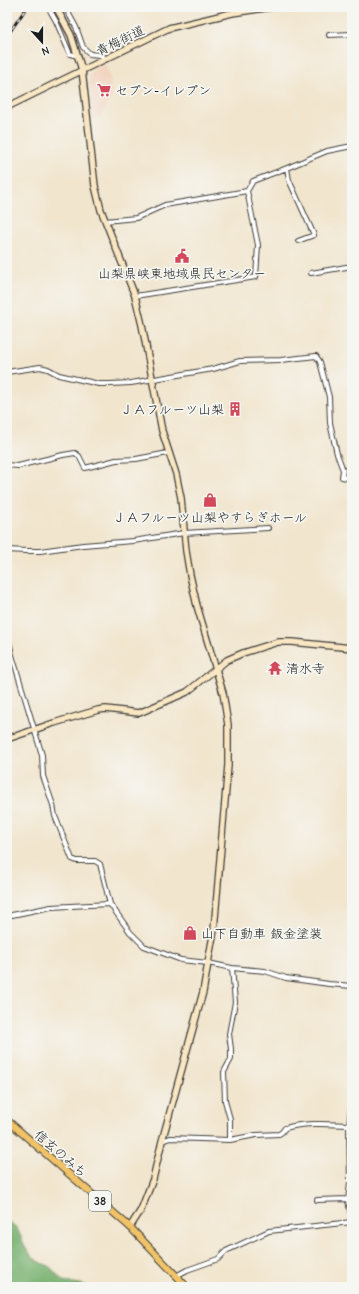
<svg xmlns="http://www.w3.org/2000/svg" width="359" height="1294" font-family="'Comic Neue','Klee One',sans-serif">
<style>
.built{fill:#f2d4be}
.forest{fill:#77b06e;stroke:#4a6645}
.lines{fill:none;stroke-linecap:round;stroke-linejoin:round}
.street-casing{stroke:#3c3a37;stroke-width:6}
.secondary-casing{stroke:#3c3a37;stroke-width:8}
.primary-casing{stroke:#3c3a37;stroke-width:8}
.street{stroke:#fff;stroke-width:4}
.secondary{stroke:#f9e7c3;stroke-width:5.5}
.primary{stroke:#f1c369;stroke-width:6}
.rail-casing{stroke:#1c1c1c;stroke-width:3}
.rail{stroke:#f6f6f2;stroke-width:1.5;stroke-dasharray:4.5;stroke-linecap:butt}
.labels{text-anchor:middle;stroke-width:3.5;stroke-linejoin:round;paint-order:stroke}
.shield{fill:#f6f6f2;stroke:#5d5d5c;stroke-width:1}
.shield-label{font-size:12px;font-weight:bold;fill:#1c1c1c}
.street-label{font-size:13px;fill:#1c1c1c;stroke:#f6f6f2}
.poi-label{font-size:13px;fill:#1c1c1c;stroke:#f6f6f2;text-anchor:start}
</style>
<rect width="100%" height="100%" fill="#f6f6f2"/>
<filter id="ink" filterUnits="userSpaceOnUse"><feTurbulence type="fractalNoise" baseFrequency=".025" numOctaves="2"/><feDisplacementMap in="SourceGraphic" scale="8" xChannelSelector="R" yChannelSelector="G"/><feConvolveMatrix kernelMatrix="1 2 1 2 8 2 1 2 1" color-interpolation-filters="sRGB"/></filter>
<filter id="wash" filterUnits="userSpaceOnUse"><feTurbulence type="fractalNoise" baseFrequency=".012" numOctaves="4" result="noise"/><feDisplacementMap in="SourceGraphic" scale="16" xChannelSelector="R" yChannelSelector="G"/><feGaussianBlur stdDeviation="0.9" result="paint"/><feColorMatrix in="noise" values="0 0 0 0 0 0 0 0 0 0 0 0 0 0 0 0 0 1.4 0 .05"/><feComposite in="paint" operator="in"/></filter>
<g filter="url(#wash)">
<rect width="100%" height="100%" fill="#f1e5cd"/>
<path class="built" d="M 105,64 L 110,77 L 112,98 L 107,104 L 105,111 L 99,117 L 91,118 L 89,85 L 90,76 L 94,69 Z"/>
<path class="forest" d="M 7,1221 L 17,1228 L 26,1249 L 37,1261 L 49,1266 L 63,1281 L 84,1285 L 87,1287 L 7,1287 Z"/>
</g>
<g filter="url(#ink)">
<g class="lines">
<defs>
<path id="street" d="M 48,7 L 56,21 L 70,54 L 78,56
M 65,7 L 76,27 L 83,47 L 90,54 L 100,55 L 107,59
M 329,35 L 352,34
M 287,168 L 327,151 L 352,146
M 105,221 L 136,218 L 165,205 L 247,191
M 311,273 L 352,266
M 135,296 L 256,277 L 258,245 L 247,191 L 253,181 L 287,168 L 289,180 L 314,235 L 298,241
M 7,372 L 40,367 L 48,369 L 59,375 L 99,384 L 110,384 L 131,383 L 213,369 L 240,361 L 281,360 L 316,356 L 320,362 L 329,397 L 330,423 L 337,454 L 343,470 L 342,477 L 352,479
M 7,465 L 18,466 L 63,455 L 75,453 L 79,456 L 85,468 L 116,460 L 136,459 L 168,453
M 7,550 L 26,551 L 40,551 L 83,545 L 133,541 L 184,533 L 268,528
M 7,631 L 12,655 L 42,755 L 43,776 L 53,805 L 55,816 L 72,859 L 77,861 L 95,861 L 100,864 L 110,904 L 130,932 L 144,946 L 181,960 L 208,963 L 232,968 L 265,971 L 286,978 L 329,984 L 352,986
M 7,916 L 51,907 L 110,904
M 352,1048 L 351,1085 L 352,1100
M 352,1101 L 349,1125 L 350,1182 L 348,1201 L 352,1219
M 230,1140 L 230,1119 L 225,1101 L 224,1072 L 231,1059 L 231,1049 L 229,1034 L 235,1002 L 232,968
M 162,1141 L 170,1138 L 230,1140 L 256,1135 L 279,1134 L 282,1132 L 285,1128 C 305,1122 328,1124 349,1125
M 317,1200 L 348,1199
M 176,1276 L 187,1270 L 218,1259 L 226,1251 L 269,1231 L 352,1222"/>
<path id="secondary" d="M 56,7 L 71,35 L 82,70 L 95,186 L 101,210 L 135,296 L 142,325 L 162,431 L 176,474 L 181,498 L 186,551 L 190,575 L 197,606 L 223,693 L 228,725 L 228,765 L 214,930 L 208,963 L 203,992 L 162,1141 L 153,1179 L 141,1210 L 130,1227
M 7,107 L 169,28 L 232,13 L 272,7
M 7,739 L 54,723 L 98,710 L 106,709 L 139,713 L 146,710 L 187,692 L 227,660 L 243,653 L 278,642 L 292,642 L 352,648"/>
<path id="primary" d="M 7,1120 L 130,1227 L 187,1287"/>
</defs>
<use href="#street" class="street-casing"/>
<use href="#secondary" class="secondary-casing"/>
<use href="#primary" class="primary-casing"/>
<use href="#street" class="street"/>
<use href="#secondary" class="secondary"/>
<use href="#primary" class="primary"/>
<defs>
<path id="rail" d="M 7,36 L 27,7"/>
</defs>
<use href="#rail" class="rail-casing"/>
<use href="#rail" class="rail"/>
</g>
</g>
<defs>
<symbol id="supermarket-bare" viewBox="-9 -9 18 18"><path d="M-6-5.5h2.5l.6 2H6L4.5 2H-2.5L-4.4-4H-6ZM-1.5 3.2a1.3 1.3 0 1 0 .1 0ZM3 3.2a1.3 1.3 0 1 0 .1 0Z" fill="#d1495b" stroke="#f6f6f2" stroke-width="2.5" paint-order="stroke"/></symbol>
<symbol id="civic-bare" viewBox="-9 -9 18 18"><path d="M-.6-6.5H3V-4.5H.6V-3L4-1V1h2V6H-6V1h2V-1L-.6-3ZM-1.2 2.5V6h2.4V2.5Z" fill="#d1495b" stroke="#f6f6f2" stroke-width="2.5" paint-order="stroke"/></symbol>
<symbol id="building-bare" viewBox="-9 -9 18 18"><path d="M-4-6H4V6H1V3H-1V6H-4ZM-2.5-4.3h1.7v1.8h-1.7ZM.8-4.3h1.7v1.8H.8ZM-2.5-1h1.7V.8h-1.7ZM.8-1h1.7V.8H.8Z" fill="#d1495b" stroke="#f6f6f2" stroke-width="2.5" paint-order="stroke"/></symbol>
<symbol id="shop-bare" viewBox="-9 -9 18 18"><path d="M-5-2.5h2.3a2.7 3.5 0 0 1 5.4 0H5L5.5 6h-11ZM-1.5-2.5h3a1.5 2.3 0 0 0-3 0Z" fill="#d1495b" stroke="#f6f6f2" stroke-width="2.5" paint-order="stroke"/></symbol>
<symbol id="temple-bare" viewBox="-9 -9 18 18"><path d="M0-6L5-2H3V0L6.5 2.5H4V6H1.5V3h-3V6H-4V2.5H-6.5L-3 0V-2H-5Z" fill="#d1495b" stroke="#f6f6f2" stroke-width="2.5" paint-order="stroke"/></symbol>
</defs>
<g fill-rule="evenodd">
<use href="#supermarket-bare" x="94" y="80" width="20" height="20"/>
<use href="#civic-bare" x="172" y="246" width="20" height="20"/>
<use href="#building-bare" x="225" y="399" width="20" height="20"/>
<use href="#shop-bare" x="200" y="490" width="20" height="20"/>
<use href="#temple-bare" x="265" y="658" width="20" height="20"/>
<use href="#shop-bare" x="180" y="923" width="20" height="20"/>
</g>
<g class="labels">
<rect class="shield" x="89" y="1191" width="22" height="20" rx="3"/>
<g class="shield-label">
<text x="100" y="1205">38</text>
</g>
<g class="street-label">
<text transform="translate(120 40) rotate(-26)" y="5">青梅街道</text>
<text transform="translate(61 1153) rotate(41)" y="5">信玄のみち</text>
</g>
<g class="poi-label">
<text x="115" y="95">セブン-イレブン</text>
<text x="182" y="278" text-anchor="middle">山梨県峡東地域県民センター</text>
<text x="224" y="414" text-anchor="end">ＪＡフルーツ山梨</text>
<text x="210" y="522" text-anchor="middle">ＪＡフルーツ山梨やすらぎホール</text>
<text x="286" y="673">清水寺</text>
<text x="201" y="938">山下自動車 鈑金塗装</text>
</g>
</g>
<rect width="359" height="1294" fill="none" stroke="#f6f6f2" stroke-width="24"/>
<g transform="translate(42 42) rotate(159)" stroke="#f6f6f2" stroke-width="3" paint-order="stroke">
<path d="M0-3L7 15L0 10L-7 15Z" fill="#1c1c1c"/>
<text y="-6" font-size="11" font-weight="bold" text-anchor="middle" fill="#1c1c1c">N</text>
</g>
</svg>
